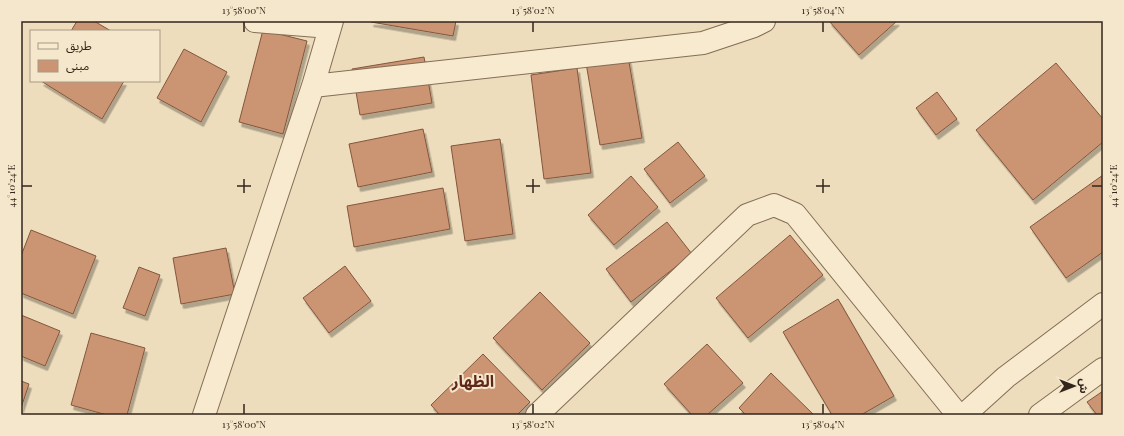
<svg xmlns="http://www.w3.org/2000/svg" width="1124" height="436" font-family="'Playfair Display','Noto Sans Arabic',serif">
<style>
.building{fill:#cb9472;stroke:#83563c;filter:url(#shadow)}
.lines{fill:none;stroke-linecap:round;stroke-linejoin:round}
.minor-casing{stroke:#846d56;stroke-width:24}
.tertiary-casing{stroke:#846d56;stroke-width:24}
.minor{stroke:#f8eacf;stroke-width:22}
.tertiary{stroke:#f8eacf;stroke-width:22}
.ticks{fill:none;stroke:#33261b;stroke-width:1.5}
.labels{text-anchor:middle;stroke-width:4;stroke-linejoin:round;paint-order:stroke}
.district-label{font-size:16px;font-weight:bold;fill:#5f261a;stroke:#f5e7cb}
.neatline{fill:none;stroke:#33261b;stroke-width:1.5}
.ticks-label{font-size:10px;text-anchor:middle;fill:#33261b}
</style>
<defs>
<filter id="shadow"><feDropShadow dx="2.5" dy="4.5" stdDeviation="0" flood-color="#0004"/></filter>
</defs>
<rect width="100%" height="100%" fill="#edddbc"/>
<path class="building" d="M 77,21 L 94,21 L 111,31 L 71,31 Z
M 371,21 L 456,21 L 453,36 L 371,22 Z
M 829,21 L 897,21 L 859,55 Z
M 263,30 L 307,41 L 283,134 L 239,122 Z
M 184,49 L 227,72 L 201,122 L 157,98 Z
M 628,56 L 642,138 L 600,145 L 586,63 Z
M 424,57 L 432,103 L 360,115 L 352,69 Z
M 1056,63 L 1103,119 L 1103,142 L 1033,200 L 976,130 Z
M 577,68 L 591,173 L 544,179 L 531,75 Z
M 41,81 L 124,81 L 102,119 Z
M 937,92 L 957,119 L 936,135 L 916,108 Z
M 423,129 L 432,172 L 358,187 L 349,144 Z
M 500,139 L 513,234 L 465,241 L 451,146 Z
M 678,142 L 705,176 L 670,203 L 644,169 Z
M 1103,175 L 1103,252 L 1066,278 L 1030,227 Z
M 631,176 L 658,207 L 614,245 L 588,215 Z
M 443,188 L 450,229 L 354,247 L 347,206 Z
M 667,222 L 692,254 L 631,302 L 606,269 Z
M 31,230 L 96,256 L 73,314 L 21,293 L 21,256 Z
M 790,235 L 823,275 L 748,338 L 716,298 Z
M 226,248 L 235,294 L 181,304 L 173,258 Z
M 345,266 L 371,301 L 329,333 L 303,298 Z
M 139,267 L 160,275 L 145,316 L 123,308 Z
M 540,292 L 590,343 L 542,390 L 493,338 Z
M 838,299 L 894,396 L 861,415 L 832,415 L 783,332 Z
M 21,315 L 60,331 L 45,366 L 21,356 Z
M 91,333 L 145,348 L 127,415 L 107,415 L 71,405 Z
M 707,344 L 743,383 L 707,415 L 692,415 L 664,384 Z
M 483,354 L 530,402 L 517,415 L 440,415 L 431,405 Z
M 771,373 L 814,415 L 746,415 L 739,408 Z
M 21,381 L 29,384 L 21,408 Z
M 1103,391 L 1103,415 L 1097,415 L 1087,402 Z"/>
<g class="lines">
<defs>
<path id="minor" d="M 255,21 L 330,27
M 313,86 L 703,43 L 754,26 L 764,21
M 204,415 L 313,86 L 332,21
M 537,415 L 747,215 L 774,205 L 795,214 L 958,415"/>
<path id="tertiary" d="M 964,415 L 1006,377 L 1103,304
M 1040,415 L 1103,369"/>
</defs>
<use href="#minor" class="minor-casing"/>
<use href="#tertiary" class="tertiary-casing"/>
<use href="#minor" class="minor"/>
<use href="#tertiary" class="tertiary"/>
</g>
<path class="ticks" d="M 244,22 L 244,32M 533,22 L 533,32M 823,22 L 823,32M 244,179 L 244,193M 533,179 L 533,193M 823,179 L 823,193M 22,186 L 32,186M 237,186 L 251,186M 526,186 L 540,186M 816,186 L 830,186M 1092,186 L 1102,186M 244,404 L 244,414M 533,404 L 533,414M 823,404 L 823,414"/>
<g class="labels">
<g class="district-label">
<text x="473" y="387">الظهار</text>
</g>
</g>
<rect width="1124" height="436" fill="none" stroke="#f5e7cb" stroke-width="44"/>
<rect x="30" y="30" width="130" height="52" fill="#f5e7cb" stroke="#a79a85"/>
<rect x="38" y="43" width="20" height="6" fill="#f8eacf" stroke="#a79a85"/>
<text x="66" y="50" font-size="12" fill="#33261b">طريق</text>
<rect x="38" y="60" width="20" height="12" fill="#cb9472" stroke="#a79a85"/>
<text x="66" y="70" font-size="12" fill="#33261b">مبنى</text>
<g transform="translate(1074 386) rotate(90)" stroke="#f5e7cb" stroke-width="3" paint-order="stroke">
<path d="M0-3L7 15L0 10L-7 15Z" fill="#33261b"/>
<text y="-6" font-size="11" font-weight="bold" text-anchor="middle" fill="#33261b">ش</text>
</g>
<rect x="22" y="22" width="1080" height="392" class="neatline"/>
<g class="ticks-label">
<text x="244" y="14">13°58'00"N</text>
<text x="533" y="14">13°58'02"N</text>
<text x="823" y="14">13°58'04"N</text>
<text transform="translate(1113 186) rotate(-90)" y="4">44°10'24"E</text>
<text transform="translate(11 186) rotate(-90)" y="4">44°10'24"E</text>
<text x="244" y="428">13°58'00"N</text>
<text x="533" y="428">13°58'02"N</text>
<text x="823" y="428">13°58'04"N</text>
</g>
</svg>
